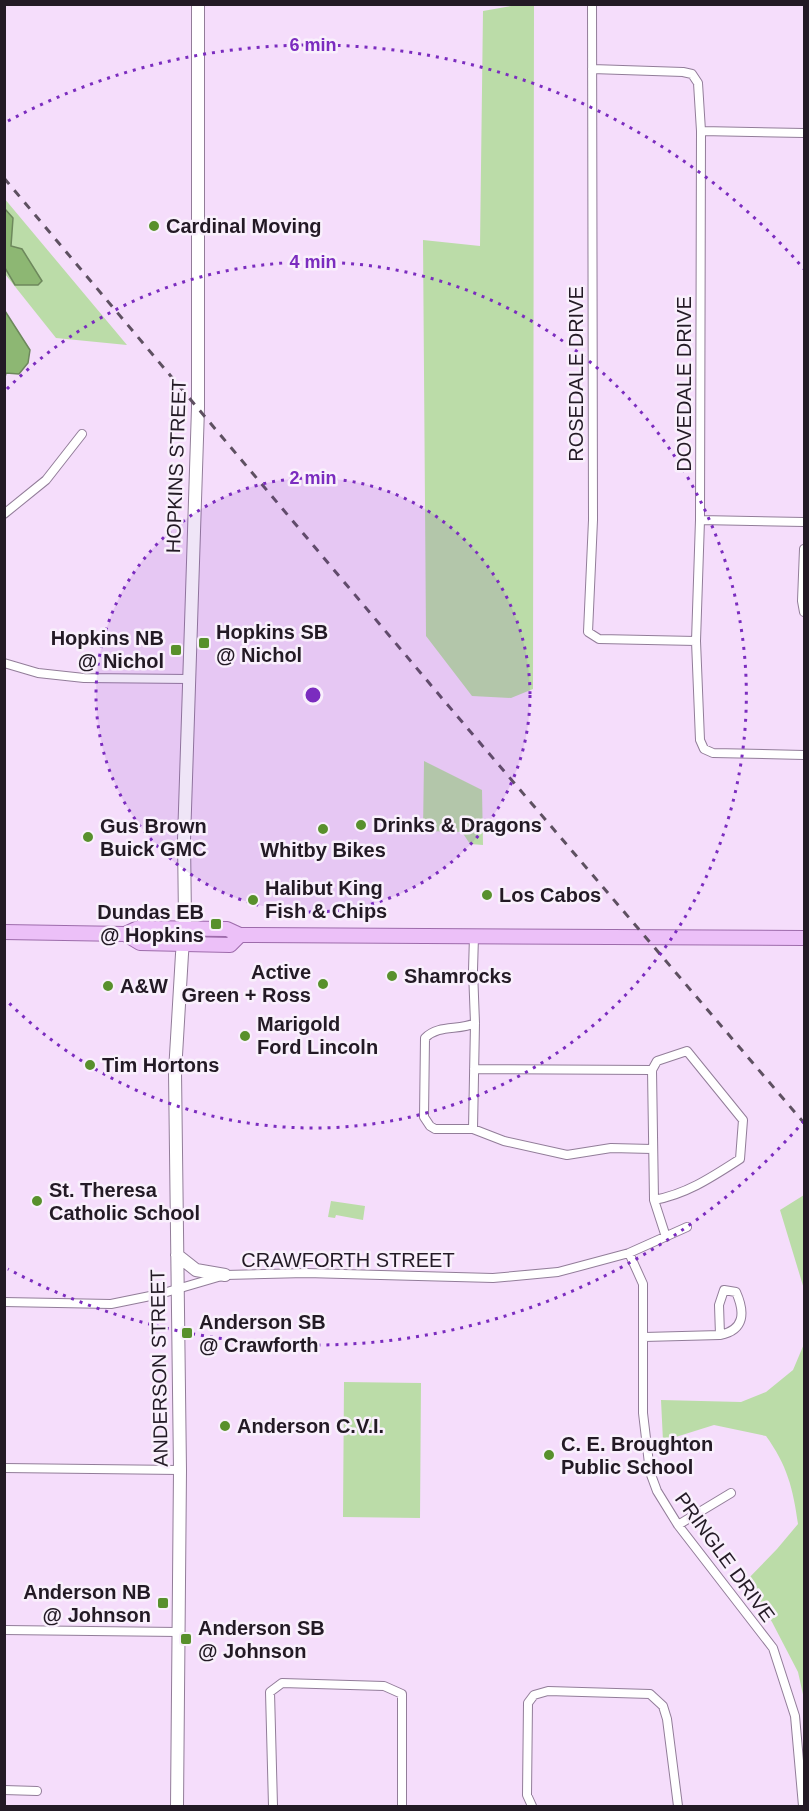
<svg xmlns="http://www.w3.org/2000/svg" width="809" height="1811" font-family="Helvetica,sans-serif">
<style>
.green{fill:#bbdca8}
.water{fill:#8db773;stroke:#6d885c;stroke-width:1.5}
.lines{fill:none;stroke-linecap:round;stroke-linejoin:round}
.street-casing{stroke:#927d99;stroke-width:10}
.secondary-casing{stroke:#927d99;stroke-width:14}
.primary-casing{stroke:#9d6bab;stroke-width:16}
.street{stroke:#fff;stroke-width:8}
.secondary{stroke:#fff;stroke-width:12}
.primary{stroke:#ecc0f8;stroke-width:14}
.rail{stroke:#5e5061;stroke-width:3;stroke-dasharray:8 8;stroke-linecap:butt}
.ring{fill:none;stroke:#7b2cbf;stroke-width:3;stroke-dasharray:3 6}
.poi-dot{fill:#58902c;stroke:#f9f0fc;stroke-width:2}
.labels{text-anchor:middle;stroke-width:5;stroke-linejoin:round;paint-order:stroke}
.poi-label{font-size:20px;font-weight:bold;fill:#231a25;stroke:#f9f0fc;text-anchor:start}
.street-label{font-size:20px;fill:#231a25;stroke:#f9f0fc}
.centre{fill:#7b2cbf;stroke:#f9f0fc;stroke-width:3}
.ring-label{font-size:18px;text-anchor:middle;font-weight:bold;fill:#7b2cbf;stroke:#f9f0fc;stroke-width:5;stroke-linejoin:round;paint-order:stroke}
</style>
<rect width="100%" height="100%" fill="#f5ddfb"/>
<path class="green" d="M 517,5 L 534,5 L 533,689 L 511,698 L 472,696 L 426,636 L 423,240 L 480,246 L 483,11 Z
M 4,198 L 127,345 L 56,338 L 5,274 Z
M 424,761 L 482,790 L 483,845 L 470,844 L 462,832 L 423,831 Z
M 804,1195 L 804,1289 L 780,1210 Z
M 331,1201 L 365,1206 L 363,1220 L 336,1215 L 335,1218 L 328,1217 Z
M 804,1344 L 804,1699 L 798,1672 L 772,1622 L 745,1582 L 777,1549 L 798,1524 C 793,1488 787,1465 766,1436 L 714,1425 L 663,1441 L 661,1400 L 741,1402 L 766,1392 L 793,1370 Z
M 344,1382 L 421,1383 L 420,1518 L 343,1517 Z"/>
<path class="water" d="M 5,209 L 13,218 L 11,246 L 22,249 L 42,281 L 38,285 L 15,285 L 5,268 Z
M 5,311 L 30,350 L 28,363 L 19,374 L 6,373 L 5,377 Z"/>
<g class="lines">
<defs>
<path id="street" d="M 592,4 L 593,520 L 588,632 L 599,639 L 696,641
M 592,69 L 683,72 L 692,74 L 698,83 L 701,131 L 700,520 L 696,641 L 700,740 L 704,749 L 713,753 L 804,755
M 701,131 L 804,133
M 4,514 L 46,480 L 82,434
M 700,520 L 804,522
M 804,549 L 802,601 L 804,612
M 4,663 L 38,673 L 84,678 L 189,679
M 474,936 L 473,970 L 475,1023 L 473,1129 L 504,1141 L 567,1155 L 611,1148 L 652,1149
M 474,1069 L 652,1070
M 473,1129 L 435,1129 L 430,1126 L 424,1117 L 425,1038 C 439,1024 459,1031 475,1023
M 654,1200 C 687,1194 712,1177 740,1159 L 743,1120 L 687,1051 L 657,1061 L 652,1070 L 654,1200 L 666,1237
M 629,1253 L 643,1284 L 643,1413 L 650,1472 L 657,1491 L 678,1525 L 773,1648 L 795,1716 L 803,1806
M 4,1302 L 111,1304 L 160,1294 L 225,1275 L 306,1273 L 493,1278 L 558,1272 L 629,1253 L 687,1227
M 644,1337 L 720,1335 C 745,1330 745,1312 736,1292 L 724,1290 L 719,1305 L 720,1335
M 4,1468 L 180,1470
M 678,1525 L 731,1493
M 4,1630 L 178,1632
M 4,1790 L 37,1791
M 273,1806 L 270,1692 L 282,1683 L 384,1686 L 402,1694 L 402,1806
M 532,1806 L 527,1795 L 528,1703 L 534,1695 L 548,1691 L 650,1694 L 663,1706 L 667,1719 L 678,1806"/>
<path id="secondary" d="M 177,1255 L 196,1270 L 225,1275
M 177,1806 L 180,1470 L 175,1072 L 182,954 L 185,920 L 184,840 L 198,408 L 198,4"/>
<path id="primary" d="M 4,932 L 125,934 L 138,928 L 227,929 L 240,935 L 804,938
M 125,934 L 140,943 L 230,945 L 240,935"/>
</defs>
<use href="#street" class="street-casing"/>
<use href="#secondary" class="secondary-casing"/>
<use href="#primary" class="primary-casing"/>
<use href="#street" class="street"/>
<use href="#secondary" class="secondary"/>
<use href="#primary" class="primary"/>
<path class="rail" d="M 4,178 L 446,703 L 804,1123"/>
</g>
<circle cx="313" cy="695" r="217" fill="#7b2cbf" fill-opacity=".12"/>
<g class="ring">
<circle cx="313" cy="695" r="217"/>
<path d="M7 389A433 433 0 1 1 7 1001"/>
<path d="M804 1121A650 650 0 0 1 8 1269M8 121A650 650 0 0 1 804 269"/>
</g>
<g class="poi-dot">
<circle cx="154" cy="226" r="6"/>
<rect x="198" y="637" width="12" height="12" rx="3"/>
<rect x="170" y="644" width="12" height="12" rx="3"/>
<circle cx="361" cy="825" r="6"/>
<circle cx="323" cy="829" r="6"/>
<circle cx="88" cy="837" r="6"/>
<circle cx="487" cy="895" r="6"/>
<circle cx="253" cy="900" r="6"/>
<rect x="210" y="918" width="12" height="12" rx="3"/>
<circle cx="392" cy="976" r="6"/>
<circle cx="323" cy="984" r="6"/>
<circle cx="108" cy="986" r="6"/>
<circle cx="245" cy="1036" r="6"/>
<circle cx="90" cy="1065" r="6"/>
<circle cx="37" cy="1201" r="6"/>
<rect x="181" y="1327" width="12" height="12" rx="3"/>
<circle cx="225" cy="1426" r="6"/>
<circle cx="549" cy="1455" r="6"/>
<rect x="157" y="1597" width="12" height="12" rx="3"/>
<rect x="180" y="1633" width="12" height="12" rx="3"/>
</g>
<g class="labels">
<g class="poi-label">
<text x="166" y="233">Cardinal Moving</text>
<text x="216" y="639">Hopkins SB<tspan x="216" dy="23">@ Nichol</tspan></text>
<text x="164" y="645" text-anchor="end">Hopkins NB<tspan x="164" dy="23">@ Nichol</tspan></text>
<text x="373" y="832">Drinks &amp; Dragons</text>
<text x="100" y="833">Gus Brown<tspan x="100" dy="23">Buick GMC</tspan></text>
<text x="323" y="857" text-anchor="middle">Whitby Bikes</text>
<text x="265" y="895">Halibut King<tspan x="265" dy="23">Fish &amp; Chips</tspan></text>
<text x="499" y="902">Los Cabos</text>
<text x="204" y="919" text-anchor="end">Dundas EB<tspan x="204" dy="23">@ Hopkins</tspan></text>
<text x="311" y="979" text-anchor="end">Active<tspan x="311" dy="23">Green + Ross</tspan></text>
<text x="404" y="983">Shamrocks</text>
<text x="120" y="993">A&amp;W</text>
<text x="257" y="1031">Marigold<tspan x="257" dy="23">Ford Lincoln</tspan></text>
<text x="102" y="1072">Tim Hortons</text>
<text x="49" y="1197">St. Theresa<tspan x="49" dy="23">Catholic School</tspan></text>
<text x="199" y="1329">Anderson SB<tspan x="199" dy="23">@ Crawforth</tspan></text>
<text x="237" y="1433">Anderson C.V.I.</text>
<text x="561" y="1451">C. E. Broughton<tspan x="561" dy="23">Public School</tspan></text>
<text x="151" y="1599" text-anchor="end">Anderson NB<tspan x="151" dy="23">@ Johnson</tspan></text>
<text x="198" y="1635">Anderson SB<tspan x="198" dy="23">@ Johnson</tspan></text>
</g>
<g class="street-label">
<text transform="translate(576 374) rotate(-90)" y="7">ROSEDALE DRIVE</text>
<text transform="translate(684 384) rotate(-90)" y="7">DOVEDALE DRIVE</text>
<text transform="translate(176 466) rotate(-88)" y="7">HOPKINS STREET</text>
<text x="348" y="1267">CRAWFORTH STREET</text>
<text transform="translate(159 1368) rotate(-91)" y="7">ANDERSON STREET</text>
<text transform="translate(725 1557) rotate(54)" y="7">PRINGLE DRIVE</text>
</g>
</g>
<circle cx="313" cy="695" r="9" class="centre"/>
<g class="ring-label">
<text x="313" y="51">6 min</text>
<text x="313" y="268">4 min</text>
<text x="313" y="484">2 min</text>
</g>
<rect width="809" height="1811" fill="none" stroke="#231a25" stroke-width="12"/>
</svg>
